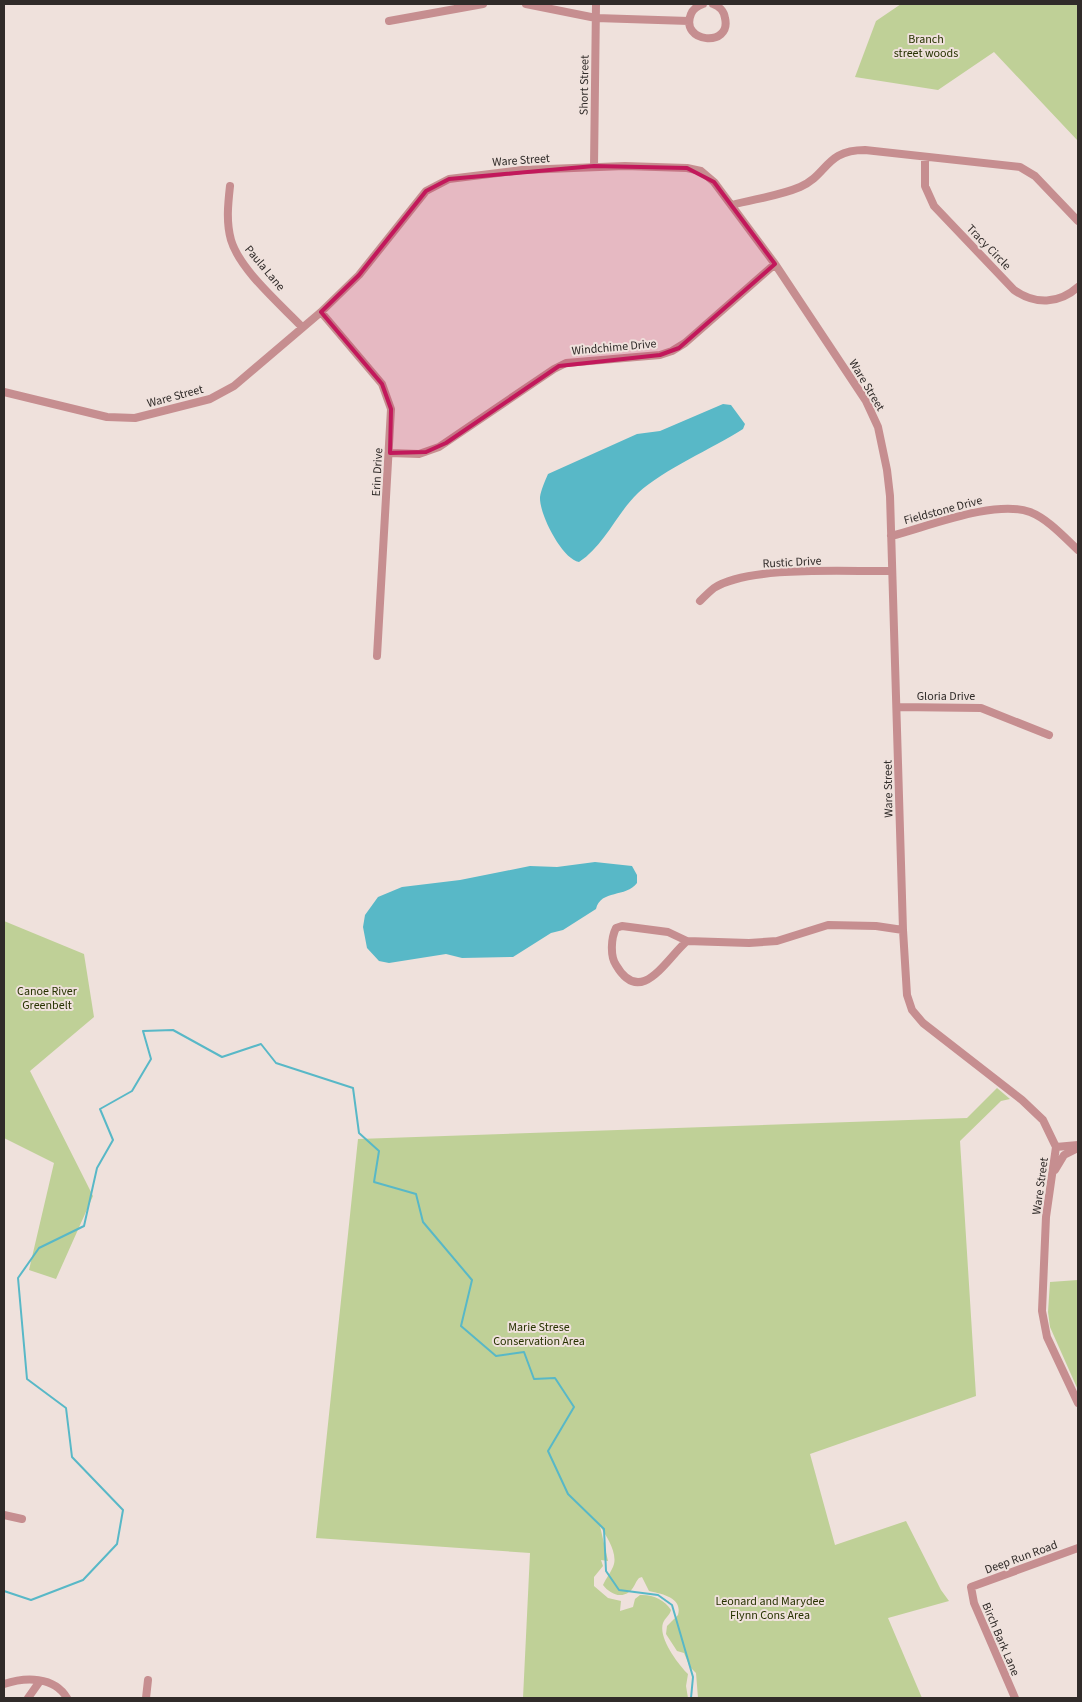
<svg xmlns="http://www.w3.org/2000/svg" width="1082" height="1702" font-family="'Source Sans 3',sans-serif">
<style>
.green{fill:#bfd097}
.water{fill:#58b8c7}
.lines{fill:none;stroke-linecap:round;stroke-linejoin:round}
.stream{stroke:#58b8c7;stroke-width:2}
.minor{stroke:#c68e90;stroke-width:8}
.marked{fill:#c2185b;fill-opacity:0.2;stroke:#c2185b;stroke-width:4;stroke-linejoin:round}
.labels{text-anchor:middle;stroke-width:4;stroke-linejoin:round;paint-order:stroke}
.park-label{font-size:12px;fill:#273200;stroke:#efe1dc}
.street-label{font-size:12px;fill:#302b29;stroke:#efe1dc}
</style>
<rect width="100%" height="100%" fill="#efe1dc"/>
<path class="green" d="M 901,4 L 1078,4 L 1078,141 L 994,52 L 938,90 L 855,77 L 876,21 Z
M 4,921 L 84,954 L 94,1017 L 30,1071 L 93,1196 L 56,1279 L 29,1270 L 54,1163 L 4,1138 Z
M 997,1088 L 1010,1099 L 1001,1101 L 960,1141 L 976,1396 L 810,1454 L 835,1545 L 906,1521 L 941,1590 L 949,1601 L 888,1618 L 922,1698 L 698,1698 L 696,1673 L 690,1667 L 684,1653 L 677,1651 L 666,1634 L 667,1626 L 678,1615 C 683,1597 661,1594 649,1591 L 642,1577 L 639,1578 C 635,1582 634,1589 629,1592 C 620,1599 609,1593 603,1585 C 606,1578 612,1571 614,1564 C 617,1551 606,1536 600,1526 L 608,1561 L 601,1560 L 603,1566 L 594,1577 L 594,1586 L 608,1598 L 621,1601 L 620,1611 L 633,1607 L 635,1599 L 640,1595 C 652,1594 665,1600 671,1610 C 670,1615 665,1618 663,1623 C 658,1638 678,1664 688,1674 L 686,1686 L 688,1698 L 523,1698 L 530,1553 L 316,1538 L 358,1139 L 967,1118 Z
M 1078,1280 L 1078,1390 L 1050,1327 L 1048,1312 L 1050,1282 Z"/>
<path class="water" d="M 723,404 L 731,405 L 745,424 L 743,429 C 712,449 664,469 638,493 C 616,514 605,545 579,562 C 562,559 539,514 540,497 C 541,490 545,481 548,474 L 637,434 L 660,431 Z
M 595,862 L 632,866 L 637,875 L 637,883 C 626,898 601,889 596,909 L 563,930 L 551,933 L 513,957 L 462,958 L 446,954 L 389,963 L 379,961 L 367,948 L 363,927 L 365,915 L 378,897 L 402,887 L 460,880 L 530,866 L 557,867 Z"/>
<g class="lines">
<path class="stream" d="M 4,1591 L 31,1600 L 83,1580 L 117,1544 L 123,1510 L 72,1457 L 66,1408 L 27,1379 L 18,1278 L 39,1248 L 84,1226 L 97,1168 L 113,1140 L 100,1109 L 132,1091 L 151,1059 L 143,1031 L 173,1030 L 222,1057 L 261,1044 L 276,1063 L 353,1088 L 359,1133 L 379,1151 L 374,1182 L 416,1194 L 423,1222 L 472,1280 L 461,1326 L 496,1356 L 524,1352 L 534,1379 L 555,1378 L 574,1407 L 548,1451 L 568,1494 L 604,1529 L 606,1571 L 619,1590 L 658,1595 L 672,1605 L 693,1677 L 691,1698"/>
<path class="minor" d="M 526,4 L 596,18 L 689,21
M 703,4 C 697,6 693,9 691,14 C 679,43 732,48 725,18 C 724,11 719,6 713,4
M 389,21 L 483,4
M 925,157 L 925,186 L 934,206 L 1014,290 C 1035,305 1059,304 1078,287
M 594,166 L 596,4
M 230,186 C 228,204 226,222 231,240 C 240,270 280,304 302,327
M 732,205 C 754,199 779,196 800,187 C 828,175 825,150 865,150 L 1020,167 L 1035,176 L 1078,221
M 321,312 L 382,384 L 391,409 L 377,656
M 4,392 L 107,417 L 135,418 L 210,399 L 234,386 L 321,312 L 359,275 L 426,191 L 449,179 L 522,170 L 625,166 L 687,168 L 701,171 L 714,182 L 775,264 L 866,401 L 878,427 L 887,470 L 890,496 L 903,930 L 907,995 L 912,1010 L 923,1023 L 1022,1100 L 1043,1120 L 1056,1147 L 1046,1217 L 1042,1311 L 1047,1337 L 1078,1403
M 390,453 L 419,454 L 439,447 L 554,369 L 566,363 L 660,355 L 672,351 L 685,343 L 775,264
M 891,536 C 927,527 995,499 1030,512 C 1048,519 1064,537 1078,550
M 700,601 C 704,597 709,592 714,588 C 750,565 848,572 892,571
M 897,707 L 981,708 L 1049,735
M 687,941 C 666,959 641,1008 616,965 C 610,956 611,938 616,928 L 622,926 L 668,932 L 687,941 L 749,943 L 777,941 L 828,925 L 876,926 L 903,930
M 1056,1147 L 1078,1145
M 1055,1170 L 1064,1155 L 1078,1148
M 4,1515 L 22,1519
M 4,1684 C 25,1677 54,1676 67,1698
M 28,1698 L 40,1681
M 146,1698 L 148,1680
M 1015,1698 L 974,1603 L 971,1587 L 1078,1548"/>
</g>
<path class="marked" d="M 594,166 L 687,168 L 714,182 L 775,264 L 679,348 L 660,355 L 559,366 L 446,443 L 426,452 L 390,453 L 391,409 L 382,384 L 321,312 L 359,275 L 426,191 L 449,179 Z"/>
<g class="labels">
<g class="park-label">
<text x="926" y="43">Branch<tspan x="926" dy="14">street woods</tspan></text>
<text x="47" y="995">Canoe River<tspan x="47" dy="14">Greenbelt</tspan></text>
<text x="539" y="1331">Marie Strese<tspan x="539" dy="14">Conservation Area</tspan></text>
<text x="770" y="1605">Leonard and Marydee<tspan x="770" dy="14">Flynn Cons Area</tspan></text>
</g>
<g class="street-label">
<text transform="translate(584 85) rotate(-89)" y="4">Short Street</text>
<text transform="translate(521 160) rotate(-4)" y="4">Ware Street</text>
<text transform="translate(989 247) rotate(46)" y="4">Tracy Circle</text>
<text transform="translate(265 268) rotate(50)" y="4">Paula Lane</text>
<text transform="translate(614 347) rotate(-5)" y="4">Windchime Drive</text>
<text transform="translate(867 385) rotate(59)" y="4">Ware Street</text>
<text transform="translate(175 396) rotate(-15)" y="4">Ware Street</text>
<text transform="translate(377 472) rotate(-87)" y="4">Erin Drive</text>
<text transform="translate(943 510) rotate(-15)" y="4">Fieldstone Drive</text>
<text transform="translate(792 562) rotate(-3)" y="4">Rustic Drive</text>
<text x="946" y="700">Gloria Drive</text>
<text transform="translate(888 789) rotate(-91)" y="4">Ware Street</text>
<text transform="translate(1040 1186) rotate(-82)" y="4">Ware Street</text>
<text transform="translate(1021 1557) rotate(-20)" y="4">Deep Run Road</text>
<text transform="translate(1001 1639) rotate(67)" y="4">Birch Bark Lane</text>
</g>
</g>
<rect width="1082" height="1702" fill="none" stroke="#302b29" stroke-width="10"/>
</svg>
